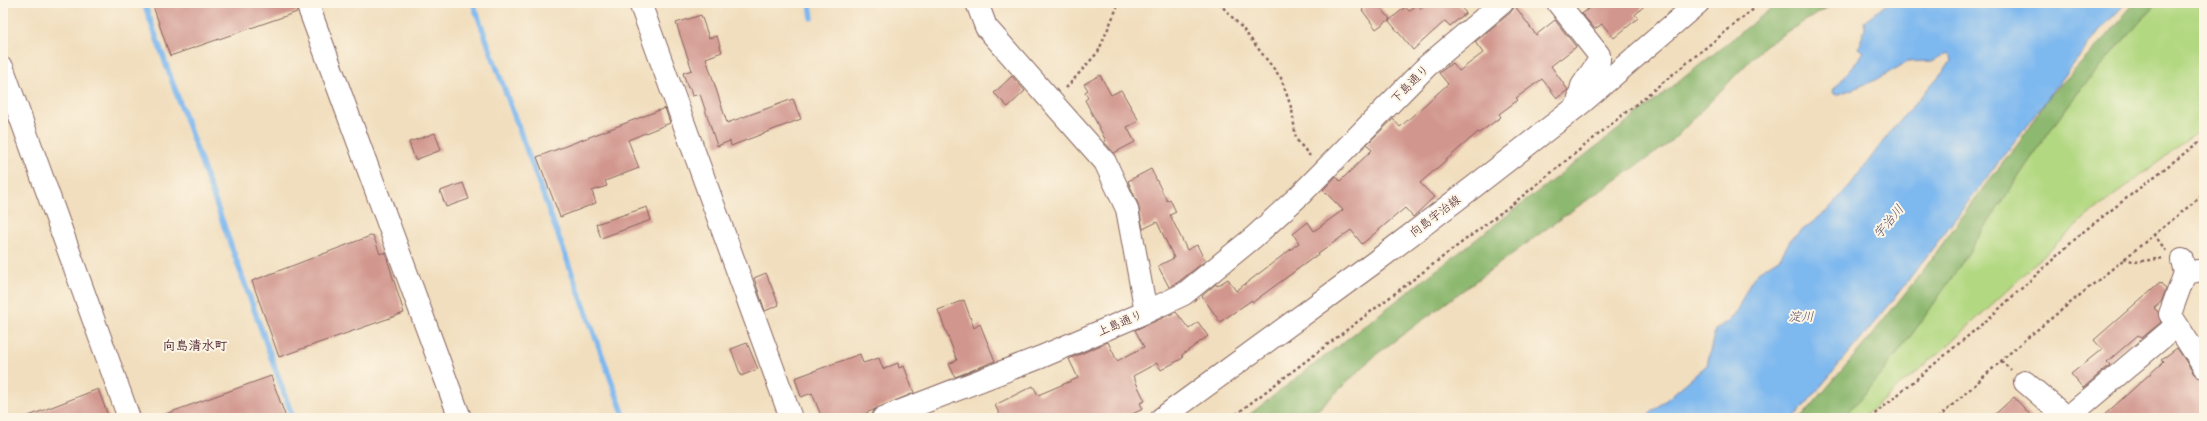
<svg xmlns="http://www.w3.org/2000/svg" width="2207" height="421" font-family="'Comic Neue','Klee One',sans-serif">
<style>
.green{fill:#b2d881;stroke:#7e7c56}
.forest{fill:#8db86f;stroke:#6c6c4d}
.water{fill:#7db8ef;stroke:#646c8d}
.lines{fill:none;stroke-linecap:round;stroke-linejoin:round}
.stream{stroke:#7db8ef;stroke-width:5.5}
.building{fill:#d1968e}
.minor-casing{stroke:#84625e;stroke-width:24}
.major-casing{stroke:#84625e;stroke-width:24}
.path{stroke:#84625e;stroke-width:2.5;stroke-dasharray:3 3;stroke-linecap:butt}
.minor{stroke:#fff;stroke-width:22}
.major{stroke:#fff;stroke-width:22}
.labels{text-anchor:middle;stroke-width:4;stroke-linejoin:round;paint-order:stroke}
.street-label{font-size:12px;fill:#4a1f2b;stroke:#fcf5e5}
.water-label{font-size:13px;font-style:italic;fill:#594d66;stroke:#fcf5e5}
.neighbourhood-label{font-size:13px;font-weight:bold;fill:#4a1f2b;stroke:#fcf5e5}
</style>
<rect width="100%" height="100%" fill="#fcf5e5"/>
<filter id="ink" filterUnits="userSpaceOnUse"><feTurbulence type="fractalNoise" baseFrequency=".025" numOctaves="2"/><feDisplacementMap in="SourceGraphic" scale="8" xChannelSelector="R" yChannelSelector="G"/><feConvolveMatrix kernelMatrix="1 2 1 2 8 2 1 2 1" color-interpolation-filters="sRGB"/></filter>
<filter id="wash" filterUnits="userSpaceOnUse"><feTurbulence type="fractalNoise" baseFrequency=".012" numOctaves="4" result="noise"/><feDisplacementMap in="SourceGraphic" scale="16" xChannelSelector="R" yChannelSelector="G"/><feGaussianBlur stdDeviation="0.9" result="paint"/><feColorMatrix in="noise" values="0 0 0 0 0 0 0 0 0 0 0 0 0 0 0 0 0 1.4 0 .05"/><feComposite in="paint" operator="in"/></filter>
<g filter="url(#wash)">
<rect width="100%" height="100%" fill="#f1debe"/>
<path class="green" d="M 2157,3 L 2204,3 L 2204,127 L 2087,216 L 1945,348 L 1862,418 L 1843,418 C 1929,326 1990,213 2064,111 C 2092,73 2126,38 2157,3 Z"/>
<path class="forest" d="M 1778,3 L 1835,3 L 1765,45 L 1671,142 L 1557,221 L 1378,353 L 1309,418 L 1245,418 L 1624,125 Z
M 2134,3 L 2157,3 C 2126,38 2092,73 2064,111 C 1990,213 1930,325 1843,418 L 1801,418 L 1867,341 L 1925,268 L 1983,188 L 2018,144 L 2048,98 L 2107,36 Z"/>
<path class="water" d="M 1888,3 L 2126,3 L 2099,31 L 1890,304 L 1794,418 L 1645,418 L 1707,365 L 1715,330 L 1734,316 L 1751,281 L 1758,272 L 1780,258 L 1791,239 L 1827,211 L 1851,184 L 1894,127 L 1952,61 L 1950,55 L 1947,53 L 1932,61 L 1907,62 L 1876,80 L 1837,95 L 1834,94 L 1833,91 L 1864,52 L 1858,48 L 1865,28 L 1864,22 Z"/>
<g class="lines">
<path class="stream" d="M 144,3 L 293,418
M 473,3 L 625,418
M 810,3 L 812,18"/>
</g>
<g id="blocks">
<path class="building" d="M 152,3 L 295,3 L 297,12 L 170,56 Z
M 1370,3 L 1377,3 L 1390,19 L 1376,29 L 1362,10 Z
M 1429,3 L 1457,3 L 1466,13 L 1450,26 L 1445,21 L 1413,50 L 1389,21 L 1405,7 L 1409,11 L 1418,4 L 1421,9 Z
M 1595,3 L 1647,3 L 1635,15 L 1638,18 L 1614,38 L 1602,24 L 1595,29 L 1582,14 Z
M 1515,6 L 1536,35 L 1555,20 L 1576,47 L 1551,66 L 1568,90 L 1557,98 L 1542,79 L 1516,98 L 1518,100 L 1499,114 L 1501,117 L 1479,133 L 1478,132 L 1420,183 L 1434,197 L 1413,217 L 1405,208 L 1362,244 L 1351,230 L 1253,302 L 1252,300 L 1220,322 L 1202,296 L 1216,284 L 1217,286 L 1228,279 L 1236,291 L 1299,243 L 1293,234 L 1308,222 L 1314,231 L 1343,210 L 1323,190 L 1336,176 L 1340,181 L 1372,150 L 1367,144 L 1393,119 L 1400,127 L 1448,84 L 1439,73 L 1452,63 L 1459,71 L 1483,53 L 1475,42 L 1510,13 Z
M 701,15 L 709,38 L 717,36 L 722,52 L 706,58 L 727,123 L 793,99 L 801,119 L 731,146 L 730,141 L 717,146 L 700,94 L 692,96 L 690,88 L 688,88 L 683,73 L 692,70 L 676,23 Z
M 1100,75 L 1111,95 L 1121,90 L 1139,121 L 1127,127 L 1135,142 L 1114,153 L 1104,142 L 1106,141 L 1085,100 L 1088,98 L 1085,92 L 1088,90 L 1084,84 Z
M 1012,76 L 1025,91 L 1008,107 L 994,93 Z
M 665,108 L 670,123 L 628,140 L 639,168 L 605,181 L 607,186 L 592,191 L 596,203 L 560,217 L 537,157 Z
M 435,133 L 441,150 L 415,160 L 409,142 Z
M 1151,169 L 1167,201 L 1170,199 L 1176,212 L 1170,215 L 1187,250 L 1197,245 L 1205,261 L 1177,283 L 1169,287 L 1158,266 L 1174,258 L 1157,222 L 1143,229 L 1138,204 L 1128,181 Z
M 463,183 L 469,199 L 446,207 L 440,191 Z
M 647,207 L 651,220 L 601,238 L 596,224 Z
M 373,235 L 380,254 L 385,252 L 404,313 L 279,357 L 252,281 Z
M 766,273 L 779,305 L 765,311 L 754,278 Z
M 2160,282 L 2166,289 L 2161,302 L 2154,308 L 2158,312 L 2161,322 L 2142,338 L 2138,335 L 2107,362 L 2110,365 L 2083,388 L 2071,374 L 2102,349 L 2094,340 Z
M 964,300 L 974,328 L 980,324 L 995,361 L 955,377 L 949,364 L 957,360 L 938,310 Z
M 1176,312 L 1189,329 L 1198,322 L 1208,336 L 1182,355 L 1183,358 L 1161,370 L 1157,363 L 1133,376 L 1145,401 L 1140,403 L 1143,409 L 1124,418 L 1001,418 L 995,405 L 1033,386 L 1038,395 L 1078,378 L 1069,359 L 1108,342 L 1117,361 L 1144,347 L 1135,330 Z
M 747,343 L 758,369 L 741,376 L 731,349 Z
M 2177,348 L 2194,374 L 2204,379 L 2204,418 L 2101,418 L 2163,362 L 2161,360 Z
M 860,354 L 863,363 L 879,358 L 883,369 L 898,363 L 899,368 L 904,366 L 914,393 L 854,418 L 822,418 L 812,393 L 801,397 L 795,378 Z
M 271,376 L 286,418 L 160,418 L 160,416 Z
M 98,389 L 109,418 L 27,418 L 26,417 Z
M 2014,397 L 2033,418 L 1991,418 Z"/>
</g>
</g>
<g filter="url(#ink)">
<use href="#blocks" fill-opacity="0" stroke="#84625e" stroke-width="1"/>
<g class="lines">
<defs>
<path id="minor" d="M 307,3 L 460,418
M 640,3 L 791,418
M 977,3 L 986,27 L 1105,162 L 1127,209 L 1146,312
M 1558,3 L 1599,55 L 1599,61 L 1582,86 L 1577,106
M 3,69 L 129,418
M 2182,260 L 2185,273 L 2170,314 L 2204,367
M 2185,273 L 2204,270
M 2025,382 L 2067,418
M 883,418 L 1041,357 L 1146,312 L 1184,294 L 1254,237 L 1301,194 L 1427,66 L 1502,3
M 2067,418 L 2177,325"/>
<path id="major" d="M 1162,418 L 1375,262 L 1476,185 L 1584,101 L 1698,3"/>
</defs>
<use href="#minor" class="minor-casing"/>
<use href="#major" class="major-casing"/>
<path class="path" d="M 1219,3 L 1243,29 L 1281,78 L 1292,110 L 1296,139 L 1310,156
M 1066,88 L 1098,52 L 1119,3
M 2154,234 L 2166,251
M 2124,258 L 2135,262 L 2164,258
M 2001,361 L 2011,370
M 1231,418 L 1515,202 L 1761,3
M 1870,418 L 1987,320 L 2083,232 L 2204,138
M 1938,418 L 2021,343 L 2204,194"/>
<use href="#minor" class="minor"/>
<use href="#major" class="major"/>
</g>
</g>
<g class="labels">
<g class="street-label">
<text transform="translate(1410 84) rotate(-45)" y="4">下島通り</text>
<text transform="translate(1435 216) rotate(-37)" y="4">向島宇治線</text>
<text transform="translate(1120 323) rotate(-23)" y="4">上島通り</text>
</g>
<g class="water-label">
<text transform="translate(1888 221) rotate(-50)" y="5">宇治川</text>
<text x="1801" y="321">淀川</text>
</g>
<g class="neighbourhood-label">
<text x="195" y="350">向島清水町</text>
</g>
</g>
<rect width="2207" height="421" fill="none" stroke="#fcf5e5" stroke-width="16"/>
</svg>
